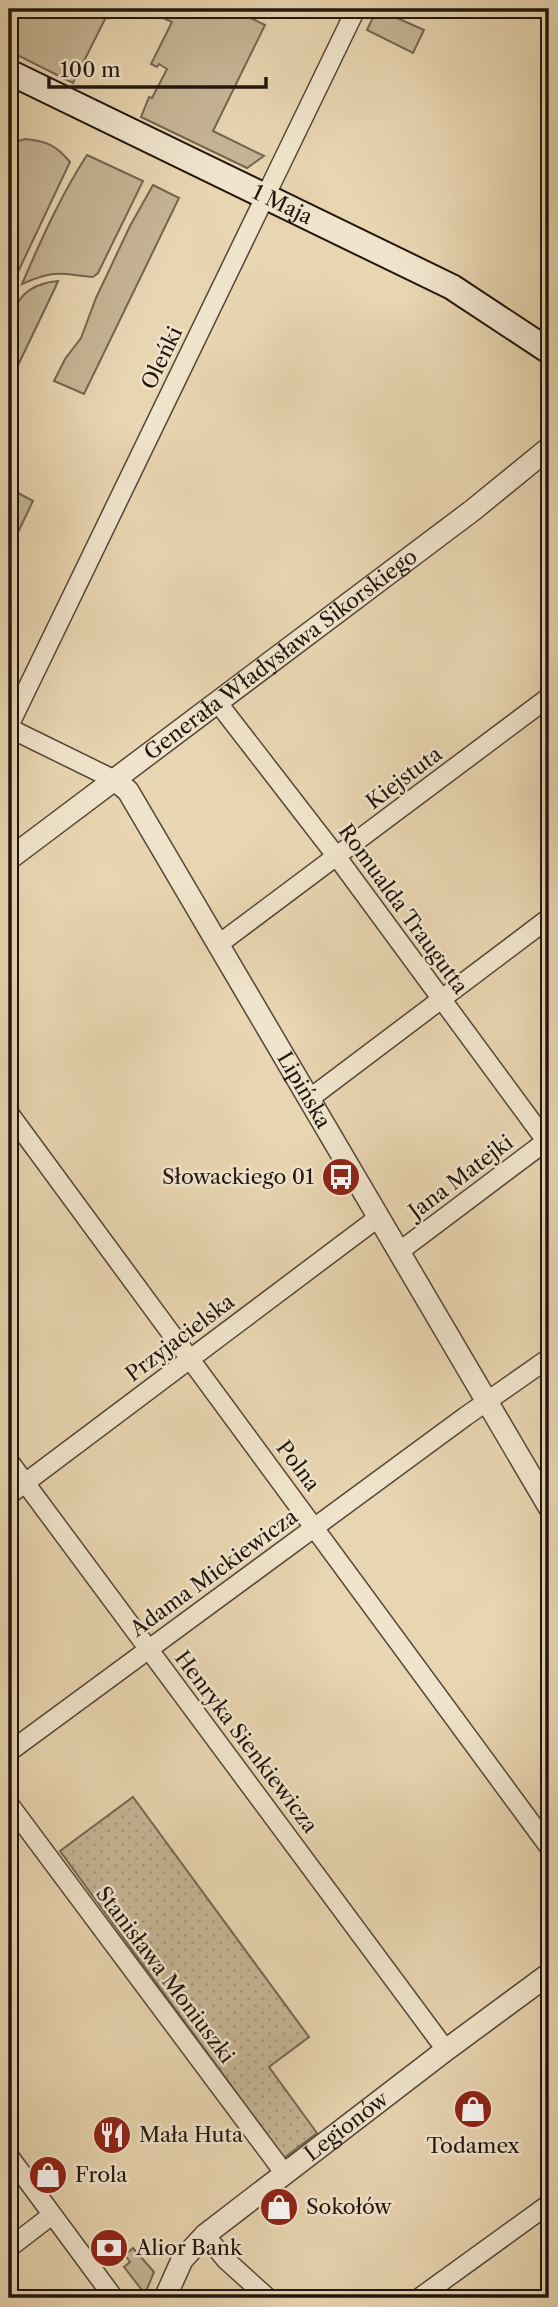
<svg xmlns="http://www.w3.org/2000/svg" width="558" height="2307" font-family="'Libre Caslon Text',serif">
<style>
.grass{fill:#c6b595;stroke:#746652;stroke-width:2}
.park{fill:url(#park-dots);stroke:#746652;stroke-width:2}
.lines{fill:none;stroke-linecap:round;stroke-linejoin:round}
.minor-casing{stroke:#544638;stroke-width:21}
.tertiary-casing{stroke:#544638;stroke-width:24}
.secondary-casing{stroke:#22160f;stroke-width:28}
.minor{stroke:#f0e4cc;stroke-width:18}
.tertiary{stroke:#f0e4cc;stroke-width:21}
.secondary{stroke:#f0e4cc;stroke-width:24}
.labels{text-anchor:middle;stroke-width:5;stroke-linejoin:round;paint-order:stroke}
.street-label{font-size:21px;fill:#22160f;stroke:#f0e4cc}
.poi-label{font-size:21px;fill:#22160f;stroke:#f0e4cc;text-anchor:start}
</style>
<defs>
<pattern id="park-dots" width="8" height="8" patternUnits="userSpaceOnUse" patternTransform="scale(1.75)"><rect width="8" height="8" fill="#c6b595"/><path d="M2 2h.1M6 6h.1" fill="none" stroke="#aa9b7f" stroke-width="1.8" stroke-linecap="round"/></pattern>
</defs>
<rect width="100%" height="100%" fill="#e8d5b1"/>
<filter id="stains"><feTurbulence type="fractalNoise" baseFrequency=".00286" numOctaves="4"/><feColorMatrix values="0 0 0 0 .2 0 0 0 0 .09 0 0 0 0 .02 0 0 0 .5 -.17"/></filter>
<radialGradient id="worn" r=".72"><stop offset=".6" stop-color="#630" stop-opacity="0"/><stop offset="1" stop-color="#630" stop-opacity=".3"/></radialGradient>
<path class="grass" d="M 9,9 L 110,9 L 73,83 L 9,51 Z
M 144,9 L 232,9 L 265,25 L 213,131 L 264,156 L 247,168 L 141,117 L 149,97 L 152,98 L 167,69 L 159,64 L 157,67 L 151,64 L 172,22 Z
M 377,9 L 424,30 L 413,53 L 367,30 Z
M 25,139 C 46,141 56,145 70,162 L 9,291 L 9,144 Z
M 87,155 L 143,181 L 98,273 L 93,277 C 59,274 55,269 22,284 C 41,240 61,195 87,155 Z
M 153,185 L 179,198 L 84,394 L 54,381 L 65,359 L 81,338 L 96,298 L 130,226 Z
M 58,281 L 55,288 L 9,384 C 9,338 0,286 58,281 Z
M 9,488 L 33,501 L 9,551 Z
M 133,2248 L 154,2272 L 145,2294 L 124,2267 L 130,2262 L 125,2255 Z"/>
<path class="park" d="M 133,1797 L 309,2037 L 269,2067 L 317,2133 L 284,2158 L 60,1851 Z"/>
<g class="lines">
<defs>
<path id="minor" d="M 218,703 L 337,857 L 549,1145
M 9,726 L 356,9
M 9,728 L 115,780
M 219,944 L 549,697
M 309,1099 L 549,918
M 9,1113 L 549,1847
M 400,1251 L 549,1139
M 9,1461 L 446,2050
M 9,1495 L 379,1217
M 9,1752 L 466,1416 L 549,1358
M 9,1804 L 285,2174
M 9,2156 L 114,2298
M 205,2235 L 226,2260 L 268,2298
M 9,2248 L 52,2215
M 419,2298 L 549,2204"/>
<g id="tertiary">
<path id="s1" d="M 115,780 L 128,791 L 549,1507"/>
<path id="s2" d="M 9,859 L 473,510 L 549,448"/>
<path id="s3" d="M 165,2298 L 182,2260 L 205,2235 L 446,2050 L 549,1974"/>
</g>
<g id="secondary">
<path id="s4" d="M 9,72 L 452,287 L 549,351"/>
</g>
</defs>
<use href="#minor" class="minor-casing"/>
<use href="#tertiary" class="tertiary-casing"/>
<use href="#secondary" class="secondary-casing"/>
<use href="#minor" class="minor"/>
<use href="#tertiary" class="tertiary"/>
<use href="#secondary" class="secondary"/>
</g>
<defs>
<symbol id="bus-disc" viewBox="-11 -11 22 22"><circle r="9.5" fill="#8f2418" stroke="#f0e4cc"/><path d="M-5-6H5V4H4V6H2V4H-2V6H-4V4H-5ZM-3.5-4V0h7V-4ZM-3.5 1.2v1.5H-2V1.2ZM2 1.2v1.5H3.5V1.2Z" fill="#fff"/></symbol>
<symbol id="shop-disc" viewBox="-11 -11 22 22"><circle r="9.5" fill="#8f2418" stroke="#f0e4cc"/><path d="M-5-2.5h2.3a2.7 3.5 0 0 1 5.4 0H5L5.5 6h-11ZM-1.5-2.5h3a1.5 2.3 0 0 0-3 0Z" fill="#fff"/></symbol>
<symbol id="restaurant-disc" viewBox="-11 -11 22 22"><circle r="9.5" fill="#8f2418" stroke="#f0e4cc"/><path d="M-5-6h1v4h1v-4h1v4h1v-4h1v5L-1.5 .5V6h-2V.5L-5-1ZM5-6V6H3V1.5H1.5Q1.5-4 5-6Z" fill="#fff"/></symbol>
<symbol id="bank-disc" viewBox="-11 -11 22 22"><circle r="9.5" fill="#8f2418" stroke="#f0e4cc"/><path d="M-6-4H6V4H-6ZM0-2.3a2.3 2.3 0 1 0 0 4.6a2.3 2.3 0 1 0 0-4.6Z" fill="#fff"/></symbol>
</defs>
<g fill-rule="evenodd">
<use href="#bus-disc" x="319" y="1155" width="44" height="44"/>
<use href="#shop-disc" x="451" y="2087" width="44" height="44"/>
<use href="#restaurant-disc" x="90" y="2113" width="44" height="44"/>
<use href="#shop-disc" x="26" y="2153" width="44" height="44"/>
<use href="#shop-disc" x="257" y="2185" width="44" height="44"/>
<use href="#bank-disc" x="87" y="2226" width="44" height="44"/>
</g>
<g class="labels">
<g class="street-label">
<text dy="7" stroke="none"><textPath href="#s4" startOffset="304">1 Maja</textPath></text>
<text transform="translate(162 358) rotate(-64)" y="7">Oleńki</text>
<text dy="7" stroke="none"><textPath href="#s2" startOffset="340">Generała Władysława Sikorskiego</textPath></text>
<text transform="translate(404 778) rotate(-37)" y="7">Kiejstuta</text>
<text transform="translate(403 909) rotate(54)" y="7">Romualda Traugutta</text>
<text dy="7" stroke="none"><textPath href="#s1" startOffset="364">Lipińska</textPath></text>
<text transform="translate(461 1177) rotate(-37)" y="7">Jana Matejki</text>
<text transform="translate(180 1338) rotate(-37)" y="7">Przyjacielska</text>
<text transform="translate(298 1466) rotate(53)" y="7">Polna</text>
<text transform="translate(214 1573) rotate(-36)" y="7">Adama Mickiewicza</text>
<text transform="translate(246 1742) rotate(53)" y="7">Henryka Sienkiewicza</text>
<text transform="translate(165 1975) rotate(53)" y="7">Stanisława Moniuszki</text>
<text dy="7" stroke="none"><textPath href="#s3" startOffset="254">Legionów</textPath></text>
</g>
<g class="poi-label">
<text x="314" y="1184" text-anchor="end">Słowackiego 01</text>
<text x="139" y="2142">Mała Huta</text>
<text x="473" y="2153" text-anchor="middle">Todamex</text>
<text x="75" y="2182">Frola</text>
<text x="306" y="2214">Sokołów</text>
<text x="136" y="2255">Alior Bank</text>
</g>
</g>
<rect width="558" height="2307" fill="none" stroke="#e8d5b1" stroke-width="35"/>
<rect x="10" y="10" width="537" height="2286" fill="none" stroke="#22160f" stroke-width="3.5"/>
<rect x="18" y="18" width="523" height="2272" fill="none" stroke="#22160f" stroke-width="2"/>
<path d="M49 77v10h217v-10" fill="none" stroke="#22160f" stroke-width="3.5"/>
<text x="60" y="77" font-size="21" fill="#22160f" stroke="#f0e4cc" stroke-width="5" paint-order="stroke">100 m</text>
<rect width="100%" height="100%" filter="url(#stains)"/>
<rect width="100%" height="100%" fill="url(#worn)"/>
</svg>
